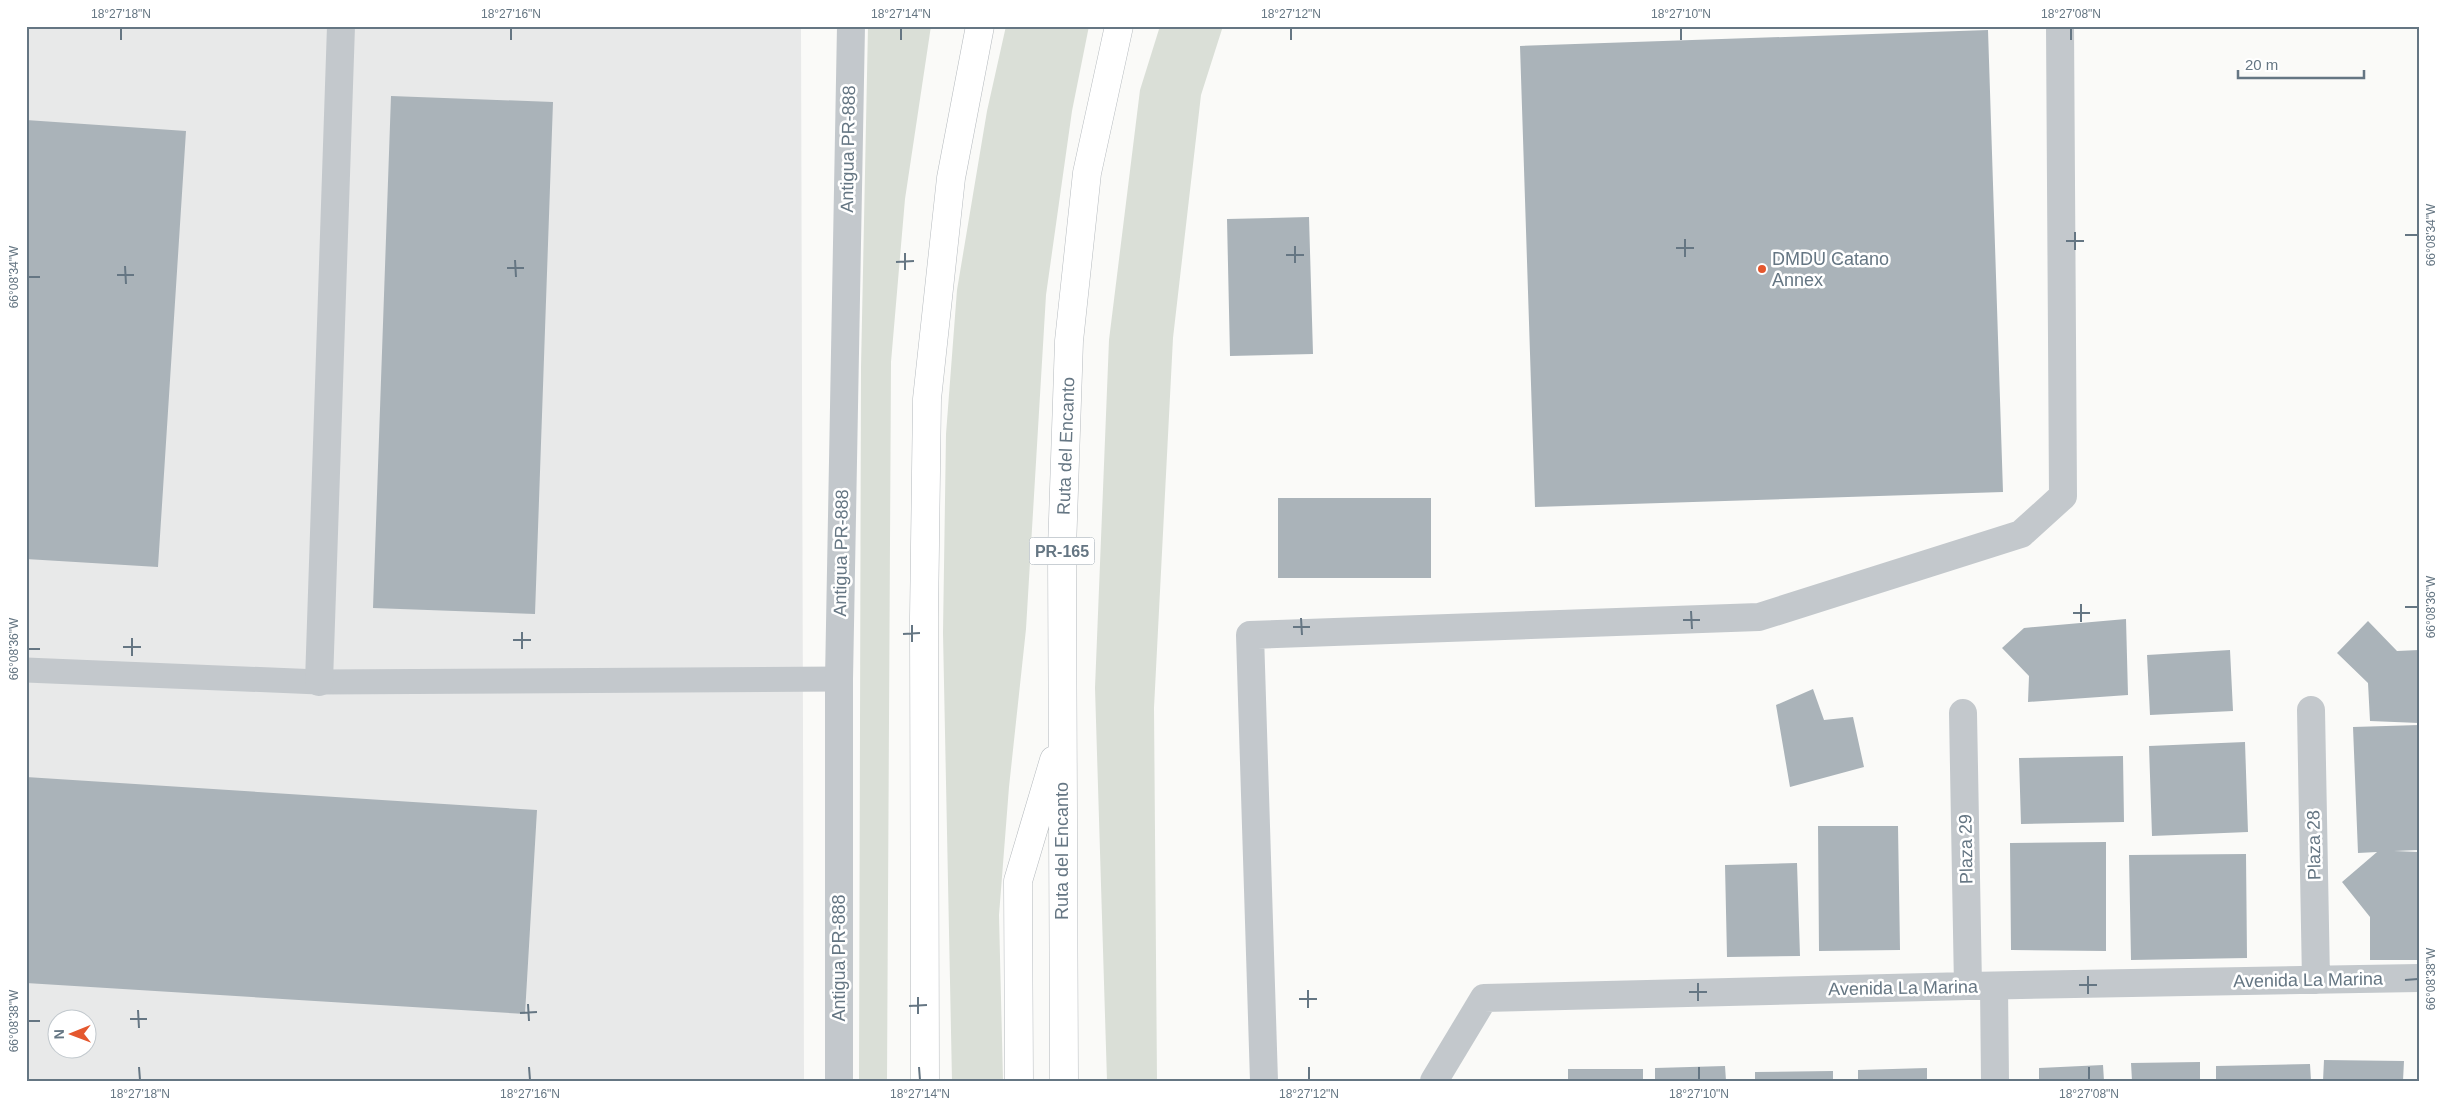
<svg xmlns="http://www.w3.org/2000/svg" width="2445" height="1107" font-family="Arial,sans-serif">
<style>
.built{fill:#e8e9e9;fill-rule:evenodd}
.green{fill:#dadfd7}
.building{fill:#aab3b9}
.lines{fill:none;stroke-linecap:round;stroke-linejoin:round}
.primary-casing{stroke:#b5babe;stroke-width:29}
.service{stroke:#c3c8cc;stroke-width:25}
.minor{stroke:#c3c8cc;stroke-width:28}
.primary{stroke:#fff;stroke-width:28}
.ticks{fill:none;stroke:#657683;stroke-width:2}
.poi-dot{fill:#e4572e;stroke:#fff;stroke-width:2}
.labels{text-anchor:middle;stroke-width:5;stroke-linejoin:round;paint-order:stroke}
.shield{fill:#fff;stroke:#939fa8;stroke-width:1}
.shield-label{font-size:16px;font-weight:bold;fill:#657683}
.street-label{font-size:18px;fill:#657683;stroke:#fff}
.poi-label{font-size:18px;fill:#657683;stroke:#fff;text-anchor:start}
.neatline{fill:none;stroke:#657683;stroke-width:2}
.ticks-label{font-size:12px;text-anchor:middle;fill:#657683}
</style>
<rect width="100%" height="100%" fill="#fafaf8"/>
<path class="built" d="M 26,26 L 801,26 L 804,1081 L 26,1081 ZM 58,1020 L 88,1020 L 88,1050 L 58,1050 Z"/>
<path class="green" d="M 868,26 L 931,26 L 905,199 L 891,362 L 887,1081 L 859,1081 L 861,368 Z
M 1006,26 L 1089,26 L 1072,111 L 1046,295 L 1026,629 L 1009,787 L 999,915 L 1003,1081 L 952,1081 L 943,633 L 946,434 L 957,290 L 987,111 Z
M 1160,26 L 1223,26 L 1201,95 L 1173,338 L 1154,708 L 1157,1081 L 1107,1081 L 1095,688 L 1109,340 L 1140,90 Z"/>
<path class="building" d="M 1988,30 L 2003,492 L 1535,507 L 1520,46 Z
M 391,96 L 553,102 L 535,614 L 373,608 Z
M 26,120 L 186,131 L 158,567 L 26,559 Z
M 1309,217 L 1313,354 L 1230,356 L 1227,219 Z
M 1278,498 L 1431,498 L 1431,578 L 1278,578 Z
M 2126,619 L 2128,695 L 2028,702 L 2029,676 L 2002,648 L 2024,628 Z
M 2368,621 L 2397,651 L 2419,650 L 2419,723 L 2370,721 L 2368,683 L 2337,653 Z
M 2230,650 L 2233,711 L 2150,715 L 2147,655 Z
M 1813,689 L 1824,720 L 1853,717 L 1864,767 L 1790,787 L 1776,705 Z
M 2419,725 L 2419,850 L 2394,851 L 2419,852 L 2419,960 L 2370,960 L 2370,917 L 2342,882 L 2377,852 L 2358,853 L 2353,727 Z
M 2245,742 L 2248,832 L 2152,836 L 2149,746 Z
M 2123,756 L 2124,822 L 2021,824 L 2019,758 Z
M 26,777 L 537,810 L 525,1014 L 26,983 Z
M 1818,826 L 1898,826 L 1900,950 L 1819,951 Z
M 2106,842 L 2106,951 L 2011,950 L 2010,843 Z
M 2246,854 L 2247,958 L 2131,960 L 2129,855 Z
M 1797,863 L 1800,956 L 1727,957 L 1725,865 Z
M 2324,1060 L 2404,1061 L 2403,1081 L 2323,1081 Z
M 2200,1062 L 2200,1081 L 2132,1081 L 2131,1063 Z
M 2310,1064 L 2311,1081 L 2216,1081 L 2216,1066 Z
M 2103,1065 L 2104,1081 L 2039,1081 L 2039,1068 Z
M 1725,1066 L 1726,1081 L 1655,1081 L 1655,1068 Z
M 1927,1068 L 1927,1081 L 1858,1081 L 1858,1070 Z
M 1568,1069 L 1643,1069 L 1643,1081 L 1568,1081 Z
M 1833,1071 L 1833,1081 L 1755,1081 L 1755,1072 Z"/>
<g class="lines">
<defs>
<path id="primary" d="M 925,1081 L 924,618 L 927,399 L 951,178 L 980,26
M 1019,1081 L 1018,881 L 1054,760
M 1064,1081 L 1062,549 L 1069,341 L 1087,173 L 1119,26"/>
</defs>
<use href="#primary" class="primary-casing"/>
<path class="service" d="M 26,670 L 319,682 L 839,679"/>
<path class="minor" d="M 319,682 L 341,26
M 2311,710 L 2316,980
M 1963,713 L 1968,986
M 1994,986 L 1995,1081
M 839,1081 L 839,679 L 851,26
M 1264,1081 L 1250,635 L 1759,617 L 2021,534 L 2063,496 L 2060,26
M 1434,1081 L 1484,998 L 1968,986 L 2419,978"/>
<use href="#primary" class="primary"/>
</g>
<path class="ticks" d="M 121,28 L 121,40M 511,28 L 511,40M 901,28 L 901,40M 1291,28 L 1291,40M 1681,28 L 1681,40M 2071,28 L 2071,40M 2075,232 L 2075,250M 2405,235 L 2418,235M 1685,239 L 1685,257M 2066,241 L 2084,241M 1295,246 L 1295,263M 1676,248 L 1694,248M 905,253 L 905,270M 1286,255 L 1304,255M 515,260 L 516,277M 896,262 L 914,261M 125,266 L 126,284M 507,268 L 524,268M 117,275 L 134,275M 28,277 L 40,277M 2081,604 L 2081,622M 2405,607 L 2418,607M 1691,611 L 1692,629M 2073,613 L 2090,613M 1301,618 L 1302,635M 1683,620 L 1700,620M 912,625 L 912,642M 1293,627 L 1310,627M 522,632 L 522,649M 903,634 L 920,633M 132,638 L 132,656M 513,640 L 531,640M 123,647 L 141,647M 28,649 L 40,649M 2088,976 L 2088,994M 2405,980 L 2418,979M 1698,983 L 1698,1001M 2079,985 L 2097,985M 1308,990 L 1308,1008M 1689,992 L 1707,992M 918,997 L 918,1014M 1299,999 L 1317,999M 528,1004 L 529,1021M 909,1006 L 927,1005M 138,1010 L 139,1028M 520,1013 L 537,1012M 130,1019 L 147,1019M 28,1021 L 40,1021M 139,1067 L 140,1080M 529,1067 L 530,1080M 919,1067 L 920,1080M 1309,1067 L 1309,1080M 1699,1067 L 1699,1080M 2089,1067 L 2089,1080"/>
<circle class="poi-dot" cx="1762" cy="269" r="5"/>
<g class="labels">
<rect class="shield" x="1029.5" y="537.5" width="65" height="27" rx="4"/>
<g class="shield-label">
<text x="1062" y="557">PR-165</text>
</g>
<g class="street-label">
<text transform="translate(848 149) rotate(-89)" y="6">Antigua PR-888</text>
<text transform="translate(1066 446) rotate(-88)" y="6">Ruta del Encanto</text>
<text transform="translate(841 553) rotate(-89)" y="6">Antigua PR-888</text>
<text transform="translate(2314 845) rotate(-91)" y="6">Plaza 28</text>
<text transform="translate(1966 849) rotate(-91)" y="6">Plaza 29</text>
<text transform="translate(1062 851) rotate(-90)" y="6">Ruta del Encanto</text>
<text transform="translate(839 958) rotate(-90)" y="6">Antigua PR-888</text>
<text transform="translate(2308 980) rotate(-1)" y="6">Avenida La Marina</text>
<text transform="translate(1903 988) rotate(-1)" y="6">Avenida La Marina</text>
</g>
<g class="poi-label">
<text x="1772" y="265">DMDU Catano<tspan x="1772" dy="21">Annex</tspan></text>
</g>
</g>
<rect width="2445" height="1107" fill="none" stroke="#ffffff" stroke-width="55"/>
<g transform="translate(72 1034) rotate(269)"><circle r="24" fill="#ffffff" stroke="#c1c8cd"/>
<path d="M0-4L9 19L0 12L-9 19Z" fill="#e4572e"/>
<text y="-8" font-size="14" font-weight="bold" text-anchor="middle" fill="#657683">N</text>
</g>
<path d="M2238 70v8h126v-8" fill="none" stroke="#657683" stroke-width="2.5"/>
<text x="2245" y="70" font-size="15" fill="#657683" stroke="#ffffff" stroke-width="4" paint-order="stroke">20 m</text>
<rect x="28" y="28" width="2390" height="1052" class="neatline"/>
<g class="ticks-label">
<text x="121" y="18">18°27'18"N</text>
<text x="511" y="18">18°27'16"N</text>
<text x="901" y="18">18°27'14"N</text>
<text x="1291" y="18">18°27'12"N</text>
<text x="1681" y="18">18°27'10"N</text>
<text x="2071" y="18">18°27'08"N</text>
<text transform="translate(2431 235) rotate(-90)" y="4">66°08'34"W</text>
<text transform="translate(14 277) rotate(-90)" y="4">66°08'34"W</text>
<text transform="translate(2431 607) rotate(-90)" y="4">66°08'36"W</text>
<text transform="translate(14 649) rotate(-90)" y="4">66°08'36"W</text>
<text transform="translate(2431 979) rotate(-90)" y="4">66°08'38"W</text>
<text transform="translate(14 1021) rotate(-90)" y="4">66°08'38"W</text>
<text x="140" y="1098">18°27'18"N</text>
<text x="530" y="1098">18°27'16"N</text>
<text x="920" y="1098">18°27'14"N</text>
<text x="1309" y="1098">18°27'12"N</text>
<text x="1699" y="1098">18°27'10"N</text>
<text x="2089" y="1098">18°27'08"N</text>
</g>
</svg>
